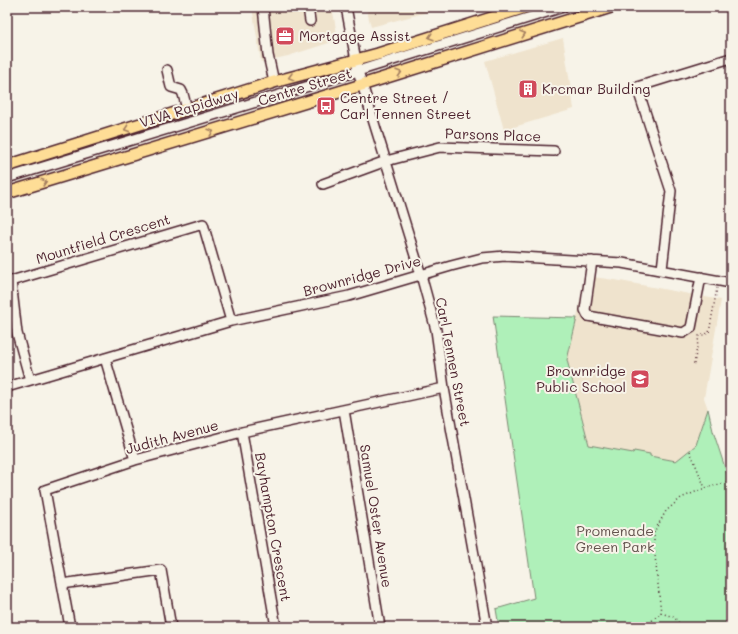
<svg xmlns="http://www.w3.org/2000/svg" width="738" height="634" font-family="Mali,sans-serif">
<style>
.built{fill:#efe3cd}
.green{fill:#aff0b9;stroke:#7c8872}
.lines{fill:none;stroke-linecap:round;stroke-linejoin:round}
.minor-casing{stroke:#4a1f2b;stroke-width:12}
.major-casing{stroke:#4a1f2b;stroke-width:14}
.path{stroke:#4a1f2b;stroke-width:1.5;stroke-dasharray:1 3;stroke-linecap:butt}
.minor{stroke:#f7f3e8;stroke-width:9}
.major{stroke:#fedd96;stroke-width:11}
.oneway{stroke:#a47e60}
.labels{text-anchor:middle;stroke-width:4;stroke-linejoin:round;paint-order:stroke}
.poi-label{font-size:14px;fill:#4a1f2b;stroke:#f7f3e8;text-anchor:start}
.street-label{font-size:14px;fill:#4a1f2b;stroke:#f7f3e8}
.park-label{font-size:14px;fill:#63534e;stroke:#f7f3e8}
</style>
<rect width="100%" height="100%" fill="#f7f3e8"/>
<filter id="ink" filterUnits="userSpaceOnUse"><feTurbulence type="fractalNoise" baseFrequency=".025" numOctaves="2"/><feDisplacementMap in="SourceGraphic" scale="8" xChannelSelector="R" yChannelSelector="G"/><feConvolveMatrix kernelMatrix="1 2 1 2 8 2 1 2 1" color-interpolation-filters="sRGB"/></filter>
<g filter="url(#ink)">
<path class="built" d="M 252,7 L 332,7 L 337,34 L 332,42 L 288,56 L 261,62 Z
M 366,7 L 447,7 L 371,27 Z
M 563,38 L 574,109 L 504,130 L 485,61 Z
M 585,276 L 615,280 L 721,300 L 704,398 L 708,409 L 696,445 L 676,461 L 589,445 L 567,360 L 577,318 Z"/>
<path class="green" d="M 493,316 L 577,318 L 567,360 L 589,445 L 633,453 L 634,451 L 650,454 L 650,456 L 676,461 L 696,445 L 708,409 L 713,431 L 731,486 L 731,627 L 499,627 L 496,609 L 534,598 Z"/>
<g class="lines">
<defs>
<path id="minor" d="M 263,7 L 268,55 L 274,82
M 308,7 L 310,21
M 346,7 L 358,71 L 421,275 L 436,330 L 444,388 L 487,627
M 167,70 L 171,87 L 181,90 L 183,94 L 187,109
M 7,178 L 358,71 L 563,7
M 323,184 L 386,161 L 440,147 L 554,151
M 592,261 L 585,310 L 588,316 L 683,333 L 691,328 L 701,277
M 662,269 L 671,191 L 637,87 L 731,58
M 105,358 L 135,460
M 30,380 L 17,333 L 11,281 L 203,224 L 231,321
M 7,387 L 231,321 L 349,296 L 451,266 L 482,258 L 505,256 L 622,263 L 731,283
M 344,410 L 380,627
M 242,432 L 276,627
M 62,584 L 161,570 L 171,627
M 70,627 L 45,490 L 135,460 L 242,432 L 444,388"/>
<path id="major" d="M 7,166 L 274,82 L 378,54 L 526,7
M 7,193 L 339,92 L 611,7"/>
</defs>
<use href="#minor" class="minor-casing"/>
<use href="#major" class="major-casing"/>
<path class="path" d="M 620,10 L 630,7
M 694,364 L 699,336 L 709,333 L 717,288
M 690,451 L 705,488
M 661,613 L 674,617 L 682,627
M 642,627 L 648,624 L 661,613 L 654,546 L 654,532 L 666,511 L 681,498 L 705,488 L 731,481"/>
<use href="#minor" class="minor"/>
<use href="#major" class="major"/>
</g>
<defs><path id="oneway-chevron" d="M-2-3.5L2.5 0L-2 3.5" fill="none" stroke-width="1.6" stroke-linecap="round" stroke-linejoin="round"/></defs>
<g class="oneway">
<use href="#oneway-chevron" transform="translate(523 34) rotate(-18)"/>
<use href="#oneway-chevron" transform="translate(431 37) rotate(162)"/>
<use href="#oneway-chevron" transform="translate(399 73) rotate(-18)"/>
<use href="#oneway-chevron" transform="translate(291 77) rotate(165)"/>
<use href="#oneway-chevron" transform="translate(127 129) rotate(162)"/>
<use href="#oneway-chevron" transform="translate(211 132) rotate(-17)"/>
<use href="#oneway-chevron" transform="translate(44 182) rotate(-17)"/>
</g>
</g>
<defs>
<symbol id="office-square" viewBox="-11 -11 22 22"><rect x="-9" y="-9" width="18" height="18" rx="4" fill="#d1495b" stroke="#f7f3e8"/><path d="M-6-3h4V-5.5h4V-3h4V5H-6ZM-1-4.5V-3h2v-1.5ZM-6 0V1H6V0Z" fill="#fff"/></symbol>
<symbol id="building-square" viewBox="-11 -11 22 22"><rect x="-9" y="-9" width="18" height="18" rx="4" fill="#d1495b" stroke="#f7f3e8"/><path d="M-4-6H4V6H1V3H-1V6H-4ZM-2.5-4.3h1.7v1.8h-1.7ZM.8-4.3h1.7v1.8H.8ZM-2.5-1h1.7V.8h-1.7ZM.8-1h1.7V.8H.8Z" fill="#fff"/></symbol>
<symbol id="bus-square" viewBox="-11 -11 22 22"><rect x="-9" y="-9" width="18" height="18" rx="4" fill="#d1495b" stroke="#f7f3e8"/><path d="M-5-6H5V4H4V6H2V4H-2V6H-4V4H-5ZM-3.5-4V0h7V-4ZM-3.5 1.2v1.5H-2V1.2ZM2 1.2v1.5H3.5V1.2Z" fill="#fff"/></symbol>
<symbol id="school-square" viewBox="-11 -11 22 22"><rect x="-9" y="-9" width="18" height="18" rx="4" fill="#d1495b" stroke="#f7f3e8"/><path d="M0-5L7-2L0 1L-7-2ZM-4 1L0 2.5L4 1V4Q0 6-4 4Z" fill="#fff"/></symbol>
</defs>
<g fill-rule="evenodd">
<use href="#office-square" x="274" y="25" width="22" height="22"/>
<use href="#building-square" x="517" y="78" width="22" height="22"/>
<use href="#bus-square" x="315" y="95" width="22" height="22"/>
<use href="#school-square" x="629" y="368" width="22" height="22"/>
</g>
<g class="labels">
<g class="poi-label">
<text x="299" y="41">Mortgage Assist</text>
<text x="542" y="94">Krcmar Building</text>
<text x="340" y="103">Centre Street /<tspan x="340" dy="16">Carl Tennen Street</tspan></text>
<text x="626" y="376" text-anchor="end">Brownridge<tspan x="626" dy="16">Public School</tspan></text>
</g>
<g class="street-label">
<text transform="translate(305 87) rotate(-17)" y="5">Centre Street</text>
<text transform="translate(189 108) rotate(-17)" y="5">VIVA Rapidway</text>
<text transform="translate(493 135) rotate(2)" y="5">Parsons Place</text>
<text transform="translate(103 239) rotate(-17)" y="5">Mountfield Crescent</text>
<text transform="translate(362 276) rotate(-15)" y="5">Brownridge Drive</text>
<text transform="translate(453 362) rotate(79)" y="5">Carl Tennen Street</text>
<text transform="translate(172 437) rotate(-15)" y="5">Judith Avenue</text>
<text transform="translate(376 516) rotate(81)" y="5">Samuel Oster Avenue</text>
<text transform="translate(273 527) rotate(80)" y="5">Bayhampton Crescent</text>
</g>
<g class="park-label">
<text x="615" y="536">Promenade<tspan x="615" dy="16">Green Park</tspan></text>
</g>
</g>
<rect width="738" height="634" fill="none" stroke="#f7f3e8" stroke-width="24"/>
<rect x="12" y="12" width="714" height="610" fill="none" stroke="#4a1f2b" stroke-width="1.5" filter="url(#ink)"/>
</svg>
